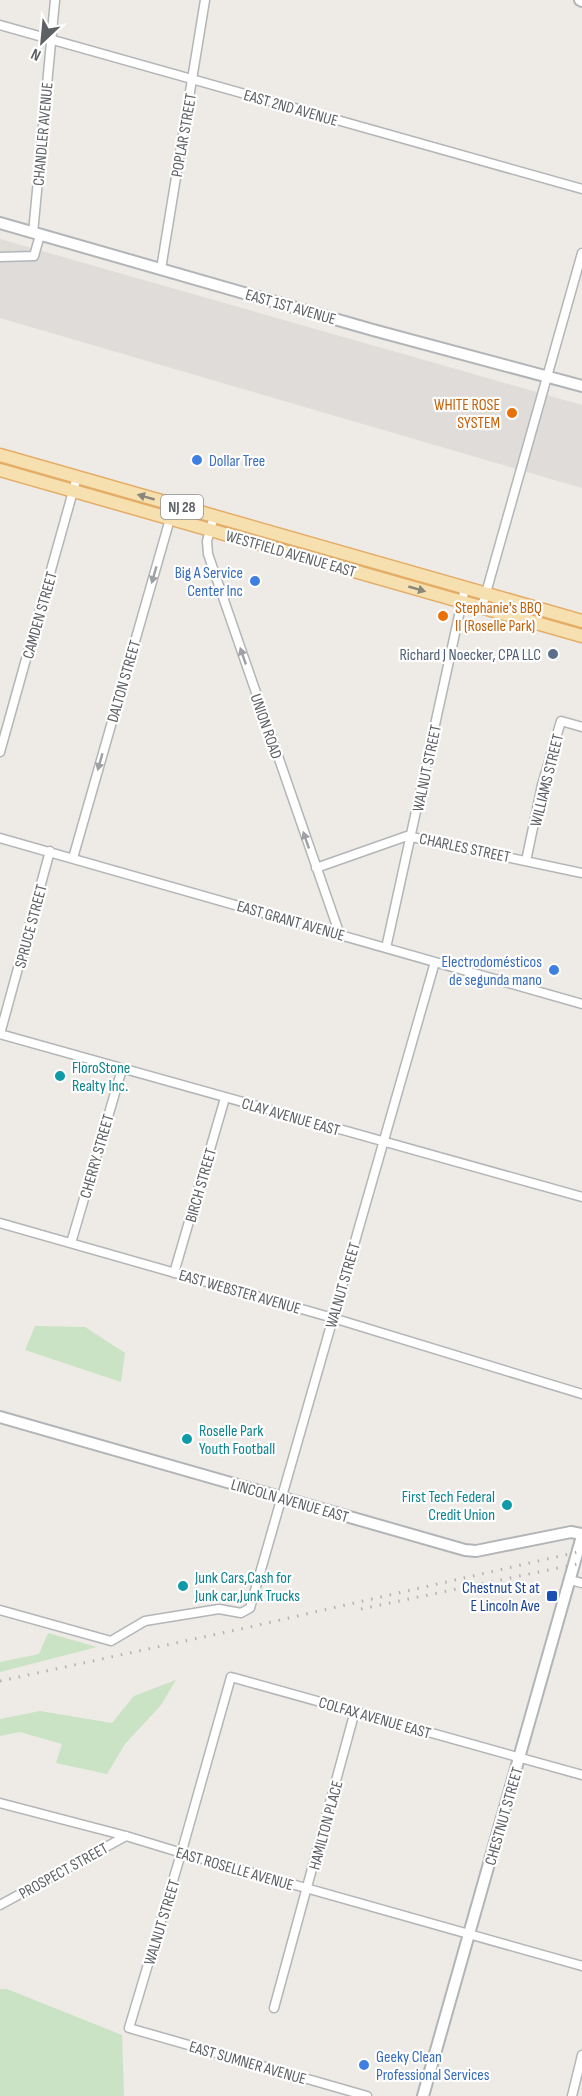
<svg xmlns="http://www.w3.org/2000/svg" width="582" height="2096" font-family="'Sofia Sans Condensed',sans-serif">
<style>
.industrial{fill:#dfdcd9}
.green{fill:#c9e3c4}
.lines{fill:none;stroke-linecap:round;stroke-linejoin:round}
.street-casing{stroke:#b2b6b8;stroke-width:11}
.secondary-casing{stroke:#b1b5b8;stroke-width:14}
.primary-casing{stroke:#e4ad67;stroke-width:15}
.street{stroke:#fff;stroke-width:8}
.secondary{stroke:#fff;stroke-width:10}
.primary{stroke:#f7e0b0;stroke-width:12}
.rail{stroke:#b1b2b2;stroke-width:3;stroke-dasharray:1.5 8;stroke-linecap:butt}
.oneway{fill:#8b877b}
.oneway2{fill:#9ea0a2}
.food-dot{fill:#e8710a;stroke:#fff;stroke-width:2}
.shop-dot{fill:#3f7fe0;stroke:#fff;stroke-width:2}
.service-dot{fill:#5c6f8a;stroke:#fff;stroke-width:2}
.culture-dot{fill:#0f9aa8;stroke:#fff;stroke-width:2}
.transit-dot{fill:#1a4fb4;stroke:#fff;stroke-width:2}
.labels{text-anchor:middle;stroke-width:4.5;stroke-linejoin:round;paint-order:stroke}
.shield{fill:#fff;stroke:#8e9092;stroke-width:1.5}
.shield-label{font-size:15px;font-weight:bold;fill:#5d6164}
.street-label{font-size:16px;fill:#5d6164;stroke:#fff}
.food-label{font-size:16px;fill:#c56008;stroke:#fff;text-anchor:end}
.shop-label{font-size:16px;fill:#366cbe;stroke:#fff;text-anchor:start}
.service-label{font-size:16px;fill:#4e5e75;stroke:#fff;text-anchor:end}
.culture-label{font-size:16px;fill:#0d838f;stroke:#fff;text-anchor:start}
.transit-label{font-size:16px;fill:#164399;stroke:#fff;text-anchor:end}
</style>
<rect width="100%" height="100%" fill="#eeeae5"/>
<path class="industrial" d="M 0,239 L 582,405 L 582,488 L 0,318 Z"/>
<path class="green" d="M 35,1326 L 85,1327 L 125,1353 L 121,1382 L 25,1350 Z
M 48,1633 L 97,1647 L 0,1672 L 0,1662 L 39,1654 Z
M 176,1680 L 161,1705 L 125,1744 L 107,1774 L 56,1763 L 62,1744 L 20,1732 L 0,1736 L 0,1719 L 40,1711 L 112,1723 L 134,1696 Z
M 0,1989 L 7,1989 L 122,2035 L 124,2096 L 0,2096 Z"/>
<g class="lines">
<defs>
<path id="street" d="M 0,25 L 582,189
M 33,233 L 55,0
M 0,257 L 34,256 L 40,235
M 161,269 L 205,0
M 214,516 L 207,541 L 208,554 L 340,935
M 482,607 L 582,253
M 0,752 L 77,477
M 0,838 L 582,1004
M 73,858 L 174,505
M 526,861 L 542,785 L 561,721 L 582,727
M 316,868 L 407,836 L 582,873
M 386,948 L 465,588
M 0,1034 L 582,1197
M 0,1034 L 50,851
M 0,1223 L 333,1318 L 582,1394
M 71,1243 L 122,1069
M 174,1273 L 225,1098
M 570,1580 L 582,1583
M 0,1610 L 111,1641 L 145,1621 L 219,1609 L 241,1613 L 250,1608 L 435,962
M 0,1803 L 126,1836 L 182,1853 L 582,1966
M 0,1905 L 126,1836
M 274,2008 L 355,1711
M 367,2096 L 129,2028 L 183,1847 L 231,1677 L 582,1775
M 572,2096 L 582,2055"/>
<path id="secondary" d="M 580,0 L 582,1
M 0,223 L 373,330 L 582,386
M 0,1417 L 465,1550 L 476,1551 L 571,1532 L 582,1534
M 423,2096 L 582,1536"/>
<path id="primary" d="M 0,455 L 582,621
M 0,470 L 582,636"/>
</defs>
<use href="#street" class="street-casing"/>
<use href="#secondary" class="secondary-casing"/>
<use href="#primary" class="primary-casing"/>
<use href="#street" class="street"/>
<use href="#secondary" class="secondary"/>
<use href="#primary" class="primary"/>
<path class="rail" d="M 361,1609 L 582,1563
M 0,1681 L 245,1628 L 582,1551"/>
</g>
<defs><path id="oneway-solid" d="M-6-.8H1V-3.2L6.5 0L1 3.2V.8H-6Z" transform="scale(1.5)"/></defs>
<g class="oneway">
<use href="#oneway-solid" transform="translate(146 497) rotate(-164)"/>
<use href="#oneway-solid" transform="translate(417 589) rotate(16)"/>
</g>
<g class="oneway2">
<use href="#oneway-solid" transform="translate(154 575) rotate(106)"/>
<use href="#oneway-solid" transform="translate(243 656) rotate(-109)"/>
<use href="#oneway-solid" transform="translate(100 762) rotate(106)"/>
<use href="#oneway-solid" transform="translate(306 840) rotate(-109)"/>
</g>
<g class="food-dot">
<circle cx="512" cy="413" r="6"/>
<circle cx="443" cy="616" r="6"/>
</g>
<g class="shop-dot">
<circle cx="197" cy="460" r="6"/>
<circle cx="255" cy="581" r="6"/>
<circle cx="554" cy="970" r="6"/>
<circle cx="364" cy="2065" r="6"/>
</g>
<circle class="service-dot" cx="553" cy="654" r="6"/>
<g class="culture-dot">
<circle cx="60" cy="1076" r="6"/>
<circle cx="187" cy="1439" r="6"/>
<circle cx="507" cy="1505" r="6"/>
<circle cx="183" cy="1586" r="6"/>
</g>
<rect class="transit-dot" x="546" y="1590" width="12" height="12" rx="3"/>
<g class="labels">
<rect class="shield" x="161" y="495" width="42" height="24" rx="4.5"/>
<g class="shield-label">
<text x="182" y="512">NJ 28</text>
</g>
<g class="street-label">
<text transform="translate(291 107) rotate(16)" y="6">EAST 2ND AVENUE</text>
<text transform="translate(42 134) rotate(-85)" y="6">CHANDLER AVENUE</text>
<text transform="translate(183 135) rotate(-80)" y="6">POPLAR STREET</text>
<text transform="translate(291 306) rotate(16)" y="6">EAST 1ST AVENUE</text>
<text transform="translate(291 553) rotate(16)" y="6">WESTFIELD AVENUE EAST</text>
<text transform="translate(39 615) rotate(-74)" y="6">CAMDEN STREET</text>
<text transform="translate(123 681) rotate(-74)" y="6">DALTON STREET</text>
<text transform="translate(267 726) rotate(71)" y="6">UNION ROAD</text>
<text transform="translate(426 768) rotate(-78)" y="6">WALNUT STREET</text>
<text transform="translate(546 780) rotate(-76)" y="6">WILLIAMS STREET</text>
<text transform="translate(465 847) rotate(12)" y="6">CHARLES STREET</text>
<text transform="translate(291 920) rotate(16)" y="6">EAST GRANT AVENUE</text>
<text transform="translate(30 926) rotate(-75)" y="6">SPRUCE STREET</text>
<text transform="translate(291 1116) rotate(16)" y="6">CLAY AVENUE EAST</text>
<text transform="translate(96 1156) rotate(-74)" y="6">CHERRY STREET</text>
<text transform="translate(200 1185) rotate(-74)" y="6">BIRCH STREET</text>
<text transform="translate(342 1285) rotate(-74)" y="6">WALNUT STREET</text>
<text transform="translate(240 1291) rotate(16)" y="6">EAST WEBSTER AVENUE</text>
<text transform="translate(290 1500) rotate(16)" y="6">LINCOLN AVENUE EAST</text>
<text transform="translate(375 1717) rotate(16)" y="6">COLFAX AVENUE EAST</text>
<text transform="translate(503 1816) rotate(-74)" y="6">CHESTNUT STREET</text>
<text transform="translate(325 1825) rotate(-75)" y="6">HAMILTON PLACE</text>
<text transform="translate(235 1868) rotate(16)" y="6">EAST ROSELLE AVENUE</text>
<text transform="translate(63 1870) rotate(-29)" y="6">PROSPECT STREET</text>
<text transform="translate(161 1922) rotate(-73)" y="6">WALNUT STREET</text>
<text transform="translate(248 2062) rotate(16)" y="6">EAST SUMNER AVENUE</text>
</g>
<g class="food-label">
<text x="500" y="410">WHITE ROSE<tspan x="500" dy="18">SYSTEM</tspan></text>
<text x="455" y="613" text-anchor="start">Stephanie's BBQ<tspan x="455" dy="18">II (Roselle Park)</tspan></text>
</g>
<g class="shop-label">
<text x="209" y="466">Dollar Tree</text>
<text x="243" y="578" text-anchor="end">Big A Service<tspan x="243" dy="18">Center Inc</tspan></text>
<text x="542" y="967" text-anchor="end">Electrodomésticos<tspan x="542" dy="18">de segunda mano</tspan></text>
<text x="376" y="2062">Geeky Clean<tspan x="376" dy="18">Professional Services</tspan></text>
</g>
<g class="service-label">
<text x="541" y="660">Richard J Noecker, CPA LLC</text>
</g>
<g class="culture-label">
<text x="72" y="1073">FloroStone<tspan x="72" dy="18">Realty Inc.</tspan></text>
<text x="199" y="1436">Roselle Park<tspan x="199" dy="18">Youth Football</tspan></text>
<text x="495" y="1502" text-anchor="end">First Tech Federal<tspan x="495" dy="18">Credit Union</tspan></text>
<text x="195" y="1583">Junk Cars,Cash for<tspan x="195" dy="18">Junk car,Junk Trucks</tspan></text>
</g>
<g class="transit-label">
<text x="540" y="1593">Chestnut St at<tspan x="540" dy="18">E Lincoln Ave</tspan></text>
</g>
</g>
<g transform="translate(42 42) rotate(206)" stroke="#ffffff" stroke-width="4.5" paint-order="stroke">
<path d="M0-4.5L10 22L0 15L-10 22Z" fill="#5d6164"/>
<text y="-9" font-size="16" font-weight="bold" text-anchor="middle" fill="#5d6164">N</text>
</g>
</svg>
